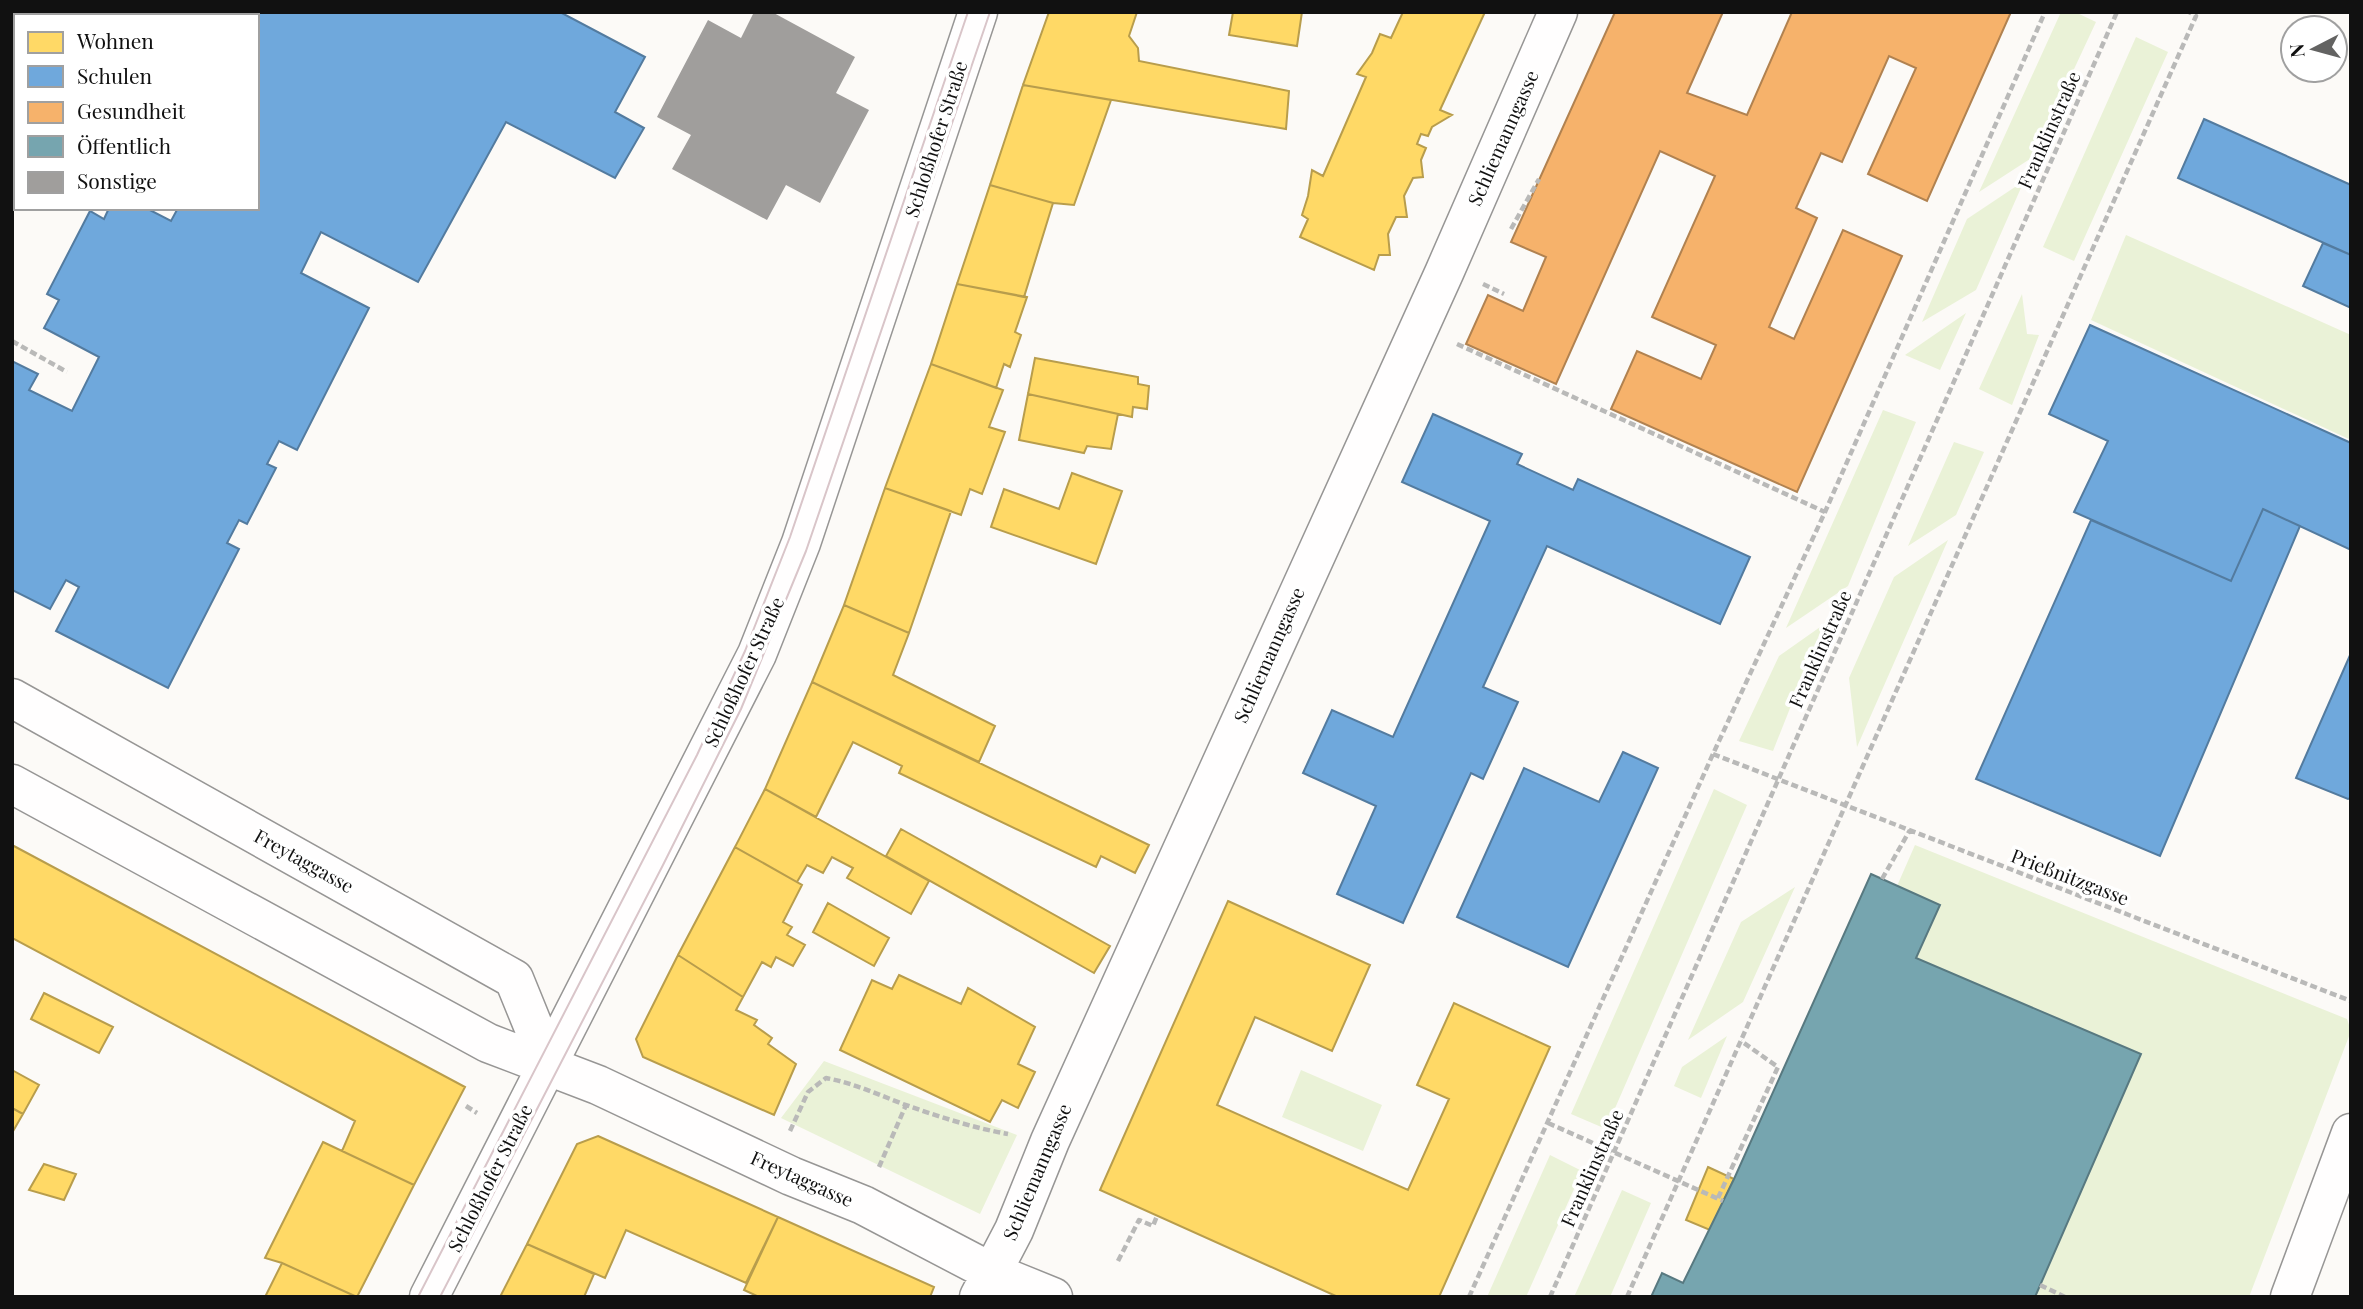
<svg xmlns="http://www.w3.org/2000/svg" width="2363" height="1309" font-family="'Playfair Display',serif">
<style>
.grass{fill:#eaf2d7}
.homes{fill:#ffd966;stroke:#b89d4c;stroke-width:2}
.schools{fill:#6fa8dc;stroke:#537b9f;stroke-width:2}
.health{fill:#f6b26b;stroke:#b18250;stroke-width:2}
.public{fill:#76a5af;stroke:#587980;stroke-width:2}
.building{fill:#a09e9c}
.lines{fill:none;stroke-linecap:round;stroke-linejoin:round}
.street-casing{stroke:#979695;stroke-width:41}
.path{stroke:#b9b9b8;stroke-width:4.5;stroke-dasharray:7 3.5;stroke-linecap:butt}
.street{stroke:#fffefe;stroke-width:38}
.tram{stroke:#d9c5c9;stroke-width:2}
.labels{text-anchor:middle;stroke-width:7;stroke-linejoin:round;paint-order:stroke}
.street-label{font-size:19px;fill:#111;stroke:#fff}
</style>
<rect width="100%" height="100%" fill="#fcfaf7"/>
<path class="grass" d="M 2061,12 L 2075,12 L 2096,22 L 2033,157 L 1979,192 Z
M 2136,37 L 2168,52 L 2074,261 L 2043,247 Z
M 2024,181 L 1976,290 L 1922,322 L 1967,219 Z
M 2126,235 L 2351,335 L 2351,440 L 2091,320 Z
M 2022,294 L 2027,334 L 2039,335 L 2012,405 L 1979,389 Z
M 1966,313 L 1940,370 L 1905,355 Z
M 1883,410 L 1916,422 L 1848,586 L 1786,628 Z
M 1954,442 L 1984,452 L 1956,515 L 1908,546 Z
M 1948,540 L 1857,747 L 1849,678 L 1894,577 Z
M 1823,625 L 1773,751 L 1739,741 L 1779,656 Z
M 1714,789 L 1747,805 L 1606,1129 L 1571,1114 Z
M 1915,845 L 2347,1019 L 2351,1031 L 2249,1297 L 2035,1297 L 2141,1054 L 1916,958 L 1897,886 Z
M 1795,887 L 1743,1002 L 1688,1040 L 1741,922 Z
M 1727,1036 L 1701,1098 L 1674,1086 L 1682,1067 Z
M 824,1061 L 1017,1135 L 980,1214 L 781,1118 Z
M 1301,1070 L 1382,1105 L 1363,1151 L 1282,1117 Z
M 1550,1155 L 1582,1171 L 1526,1297 L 1487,1297 Z
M 1622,1190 L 1651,1203 L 1610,1297 L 1574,1297 Z"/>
<path class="homes" d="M 1049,12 L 1137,12 L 1129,36 L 1138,48 L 1139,61 L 1289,91 L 1286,129 L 1023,85 Z
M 1233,12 L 1302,12 L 1297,46 L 1229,35 Z
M 1403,12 L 1485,12 L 1440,110 L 1452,115 L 1432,127 L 1428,136 L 1421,134 L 1417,144 L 1426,148 L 1421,160 L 1423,177 L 1413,178 L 1404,196 L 1407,217 L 1396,217 L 1388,234 L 1390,255 L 1379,255 L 1374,270 L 1300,237 L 1308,219 L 1302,215 L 1308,196 L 1312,170 L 1323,176 L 1366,77 L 1357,74 L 1372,53 L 1380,34 L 1391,38 Z
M 1023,85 L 1111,100 L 1074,205 L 1053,203 L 990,185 Z
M 990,185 L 1053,203 L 1024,297 L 957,284 Z
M 957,284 L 1027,297 L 1015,332 L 1021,335 L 1010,367 L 1004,364 L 996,388 L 931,364 Z
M 1035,358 L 1138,377 L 1138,384 L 1149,386 L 1147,409 L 1133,407 L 1132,417 L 1028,394 Z
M 931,364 L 1003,390 L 989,427 L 1005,432 L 982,494 L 970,489 L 961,515 L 885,488 Z
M 1028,394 L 1118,414 L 1111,449 L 1087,446 L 1084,453 L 1019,440 Z
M 1072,473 L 1122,491 L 1096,564 L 991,527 L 1004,489 L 1059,509 Z
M 885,488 L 951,511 L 909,633 L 844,605 Z
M 844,605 L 909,633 L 893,675 L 995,726 L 979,762 L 812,682 Z
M 812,682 L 1149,845 L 1135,873 L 1101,856 L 1096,867 L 899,773 L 902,766 L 853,742 L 816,817 L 765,789 Z
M 765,789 L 929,881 L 911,914 L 847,878 L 853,868 L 832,857 L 823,873 L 807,865 L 797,882 L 735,847 Z
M 901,829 L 1110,946 L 1094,973 L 886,856 Z
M 12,845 L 465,1087 L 414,1185 L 342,1151 L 355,1121 L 12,938 Z
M 735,847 L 802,885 L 783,922 L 792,927 L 787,935 L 805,945 L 793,966 L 776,957 L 771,967 L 762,962 L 743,997 L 678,955 Z
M 1228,901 L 1370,965 L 1332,1051 L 1255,1017 L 1217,1105 L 1408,1190 L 1449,1099 L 1417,1085 L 1454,1003 L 1550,1047 L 1439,1297 L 1338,1297 L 1100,1190 Z
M 828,903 L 889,938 L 874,966 L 813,932 Z
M 678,955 L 743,997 L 736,1010 L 757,1020 L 754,1025 L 772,1038 L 768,1044 L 796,1064 L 774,1115 L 643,1057 L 636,1039 Z
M 899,975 L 961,1004 L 968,988 L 1035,1027 L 1018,1064 L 1035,1072 L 1018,1108 L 1002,1100 L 990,1122 L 840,1050 L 872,980 L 892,989 Z
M 44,993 L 113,1027 L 99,1053 L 31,1019 Z
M 12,1070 L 39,1085 L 23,1114 L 12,1108 Z
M 12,1108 L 23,1114 L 12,1133 Z
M 598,1136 L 778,1217 L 746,1283 L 626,1230 L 605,1278 L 527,1244 L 577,1144 Z
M 323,1142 L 414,1185 L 357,1297 L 282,1263 L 265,1258 Z
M 44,1164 L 76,1174 L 64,1200 L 29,1190 Z
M 1708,1167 L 1734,1179 L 1710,1230 L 1686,1220 Z
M 778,1217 L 934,1287 L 930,1297 L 759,1297 L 744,1290 Z
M 527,1244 L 594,1274 L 584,1297 L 500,1297 Z
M 282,1263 L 357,1297 L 265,1297 Z"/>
<path class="schools" d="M 252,12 L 560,12 L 645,57 L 615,112 L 644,128 L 615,178 L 506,122 L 418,282 L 321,232 L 301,273 L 369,308 L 297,450 L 279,441 L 267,464 L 276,468 L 247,524 L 239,520 L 227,543 L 239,549 L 168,688 L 56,631 L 79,587 L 66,580 L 50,609 L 12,590 L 12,361 L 38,374 L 29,390 L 72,411 L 99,357 L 44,328 L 59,300 L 47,294 L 90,211 L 104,219 L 109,208 L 146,208 L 171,221 L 178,208 L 257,208 L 257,16 L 250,16 Z
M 2204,119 L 2351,185 L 2351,255 L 2178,178 Z
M 2323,243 L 2351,255 L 2351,308 L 2303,286 Z
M 2090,325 L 2351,443 L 2351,550 L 2263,509 L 2231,581 L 2074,512 L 2108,441 L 2049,414 Z
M 1433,414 L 1522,454 L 1517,464 L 1573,490 L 1578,479 L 1750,557 L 1720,624 L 1547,546 L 1483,687 L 1518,702 L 1483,779 L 1471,773 L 1403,923 L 1337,894 L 1376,806 L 1303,773 L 1332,710 L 1393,737 L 1490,521 L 1402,482 Z
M 2263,509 L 2300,526 L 2160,856 L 1976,779 L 2091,520 L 2231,581 Z
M 2351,653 L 2351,798 L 2348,799 L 2296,778 Z
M 1623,752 L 1658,768 L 1568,967 L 1457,917 L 1524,768 L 1599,802 Z"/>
<path class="health" d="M 1615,12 L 1723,12 L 1687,93 L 1747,115 L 1792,12 L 2011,12 L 1927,201 L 1868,174 L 1916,68 L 1889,56 L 1842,162 L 1821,153 L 1796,208 L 1817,218 L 1769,327 L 1794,339 L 1843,230 L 1902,256 L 1797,492 L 1611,409 L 1637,351 L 1701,379 L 1716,345 L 1652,317 L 1715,176 L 1660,151 L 1556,384 L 1466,344 L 1488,295 L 1523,311 L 1546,257 L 1511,242 Z"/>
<path class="public" d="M 1871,874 L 1940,905 L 1916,958 L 2141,1054 L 2035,1297 L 1651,1297 L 1662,1273 L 1683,1283 L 1734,1179 Z"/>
<path class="building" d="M 754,12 L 772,12 L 855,57 L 836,93 L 869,110 L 820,203 L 786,185 L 767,220 L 672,169 L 691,135 L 657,117 L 708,20 L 741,38 Z"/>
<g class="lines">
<defs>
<path id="street" d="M 12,698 L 514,979 L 549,1065
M 12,784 L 488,1043 L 598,1085 L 791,1176 L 863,1205 L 991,1272 L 1053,1297
M 429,1297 L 757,654 L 801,543 L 978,12
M 979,1297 L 1014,1230 L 1050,1141 L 1444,273 L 1558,12
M 2290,1297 L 2351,1133"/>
</defs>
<use href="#street" class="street-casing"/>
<path class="path" d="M 1511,229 L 1539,179
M 1483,284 L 1504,294
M 12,341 L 67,372
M 1457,344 L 1825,512
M 1713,754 L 2351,1001
M 1882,879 L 1910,830
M 466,1106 L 477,1113
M 1548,1123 L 1723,1201
M 790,1131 L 808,1092 L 826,1078 C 853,1083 877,1094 903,1104 C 937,1116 973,1128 1008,1134
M 879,1167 L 906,1105
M 1718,1198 L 1778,1067 L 1741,1041
M 1118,1261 L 1139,1220 L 1153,1226 L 1157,1216
M 2040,1285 L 2065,1297
M 1469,1297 L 1713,754 L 1825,512 L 2045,12
M 1550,1297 L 2117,12
M 1627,1297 L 2196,16 L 2189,12"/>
<use href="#street" class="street"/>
<path class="tram" d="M 418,1297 L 697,755 L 745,651 L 790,537 L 968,12
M 440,1297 L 663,865 L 741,709 L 806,551 L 990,12"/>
</g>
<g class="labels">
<g class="street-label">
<text transform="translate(2049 130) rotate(-66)" y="7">Franklinstraße</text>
<text transform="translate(1503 138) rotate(-66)" y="7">Schliemanngasse</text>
<text transform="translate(936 139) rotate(-72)" y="7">Schloßhofer Straße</text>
<text transform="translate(1820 649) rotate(-66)" y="7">Franklinstraße</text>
<text transform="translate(1269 655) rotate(-66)" y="7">Schliemanngasse</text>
<text transform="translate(744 672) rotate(-65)" y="7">Schloßhofer Straße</text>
<text transform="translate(304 861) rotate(29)" y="7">Freytaggasse</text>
<text transform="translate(2070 877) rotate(21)" y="7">Prießnitzgasse</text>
<text transform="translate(1592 1168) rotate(-66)" y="7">Franklinstraße</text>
<text transform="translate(1037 1172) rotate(-67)" y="7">Schliemanngasse</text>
<text transform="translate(490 1178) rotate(-63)" y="7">Schloßhofer Straße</text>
<text transform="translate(802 1179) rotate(24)" y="7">Freytaggasse</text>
</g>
</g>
<rect width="2363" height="1309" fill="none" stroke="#111111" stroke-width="28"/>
<rect x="14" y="14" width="245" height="196" fill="#ffffff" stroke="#a0a0a0" stroke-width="2"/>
<rect x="28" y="32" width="35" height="21" fill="#ffd966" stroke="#a0a0a0" stroke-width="2"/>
<text x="77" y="49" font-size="21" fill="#111111">Wohnen</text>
<rect x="28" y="66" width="35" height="21" fill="#6fa8dc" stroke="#a0a0a0" stroke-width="2"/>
<text x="77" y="84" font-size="21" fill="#111111">Schulen</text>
<rect x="28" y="102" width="35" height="21" fill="#f6b26b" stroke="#a0a0a0" stroke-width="2"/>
<text x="77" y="119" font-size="21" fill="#111111">Gesundheit</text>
<rect x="28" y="136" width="35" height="21" fill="#76a5af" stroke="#a0a0a0" stroke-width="2"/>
<text x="77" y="154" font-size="21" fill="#111111">Öffentlich</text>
<rect x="28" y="172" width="35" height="21" fill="#a09e9c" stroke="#a0a0a0" stroke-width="2"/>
<text x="77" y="189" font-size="21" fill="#111111">Sonstige</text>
<g transform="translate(2314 49) rotate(264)"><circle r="33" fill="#ffffff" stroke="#a0a0a0" stroke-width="2"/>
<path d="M0-5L12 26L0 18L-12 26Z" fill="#636362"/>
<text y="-10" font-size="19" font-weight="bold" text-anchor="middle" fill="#111111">N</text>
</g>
</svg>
